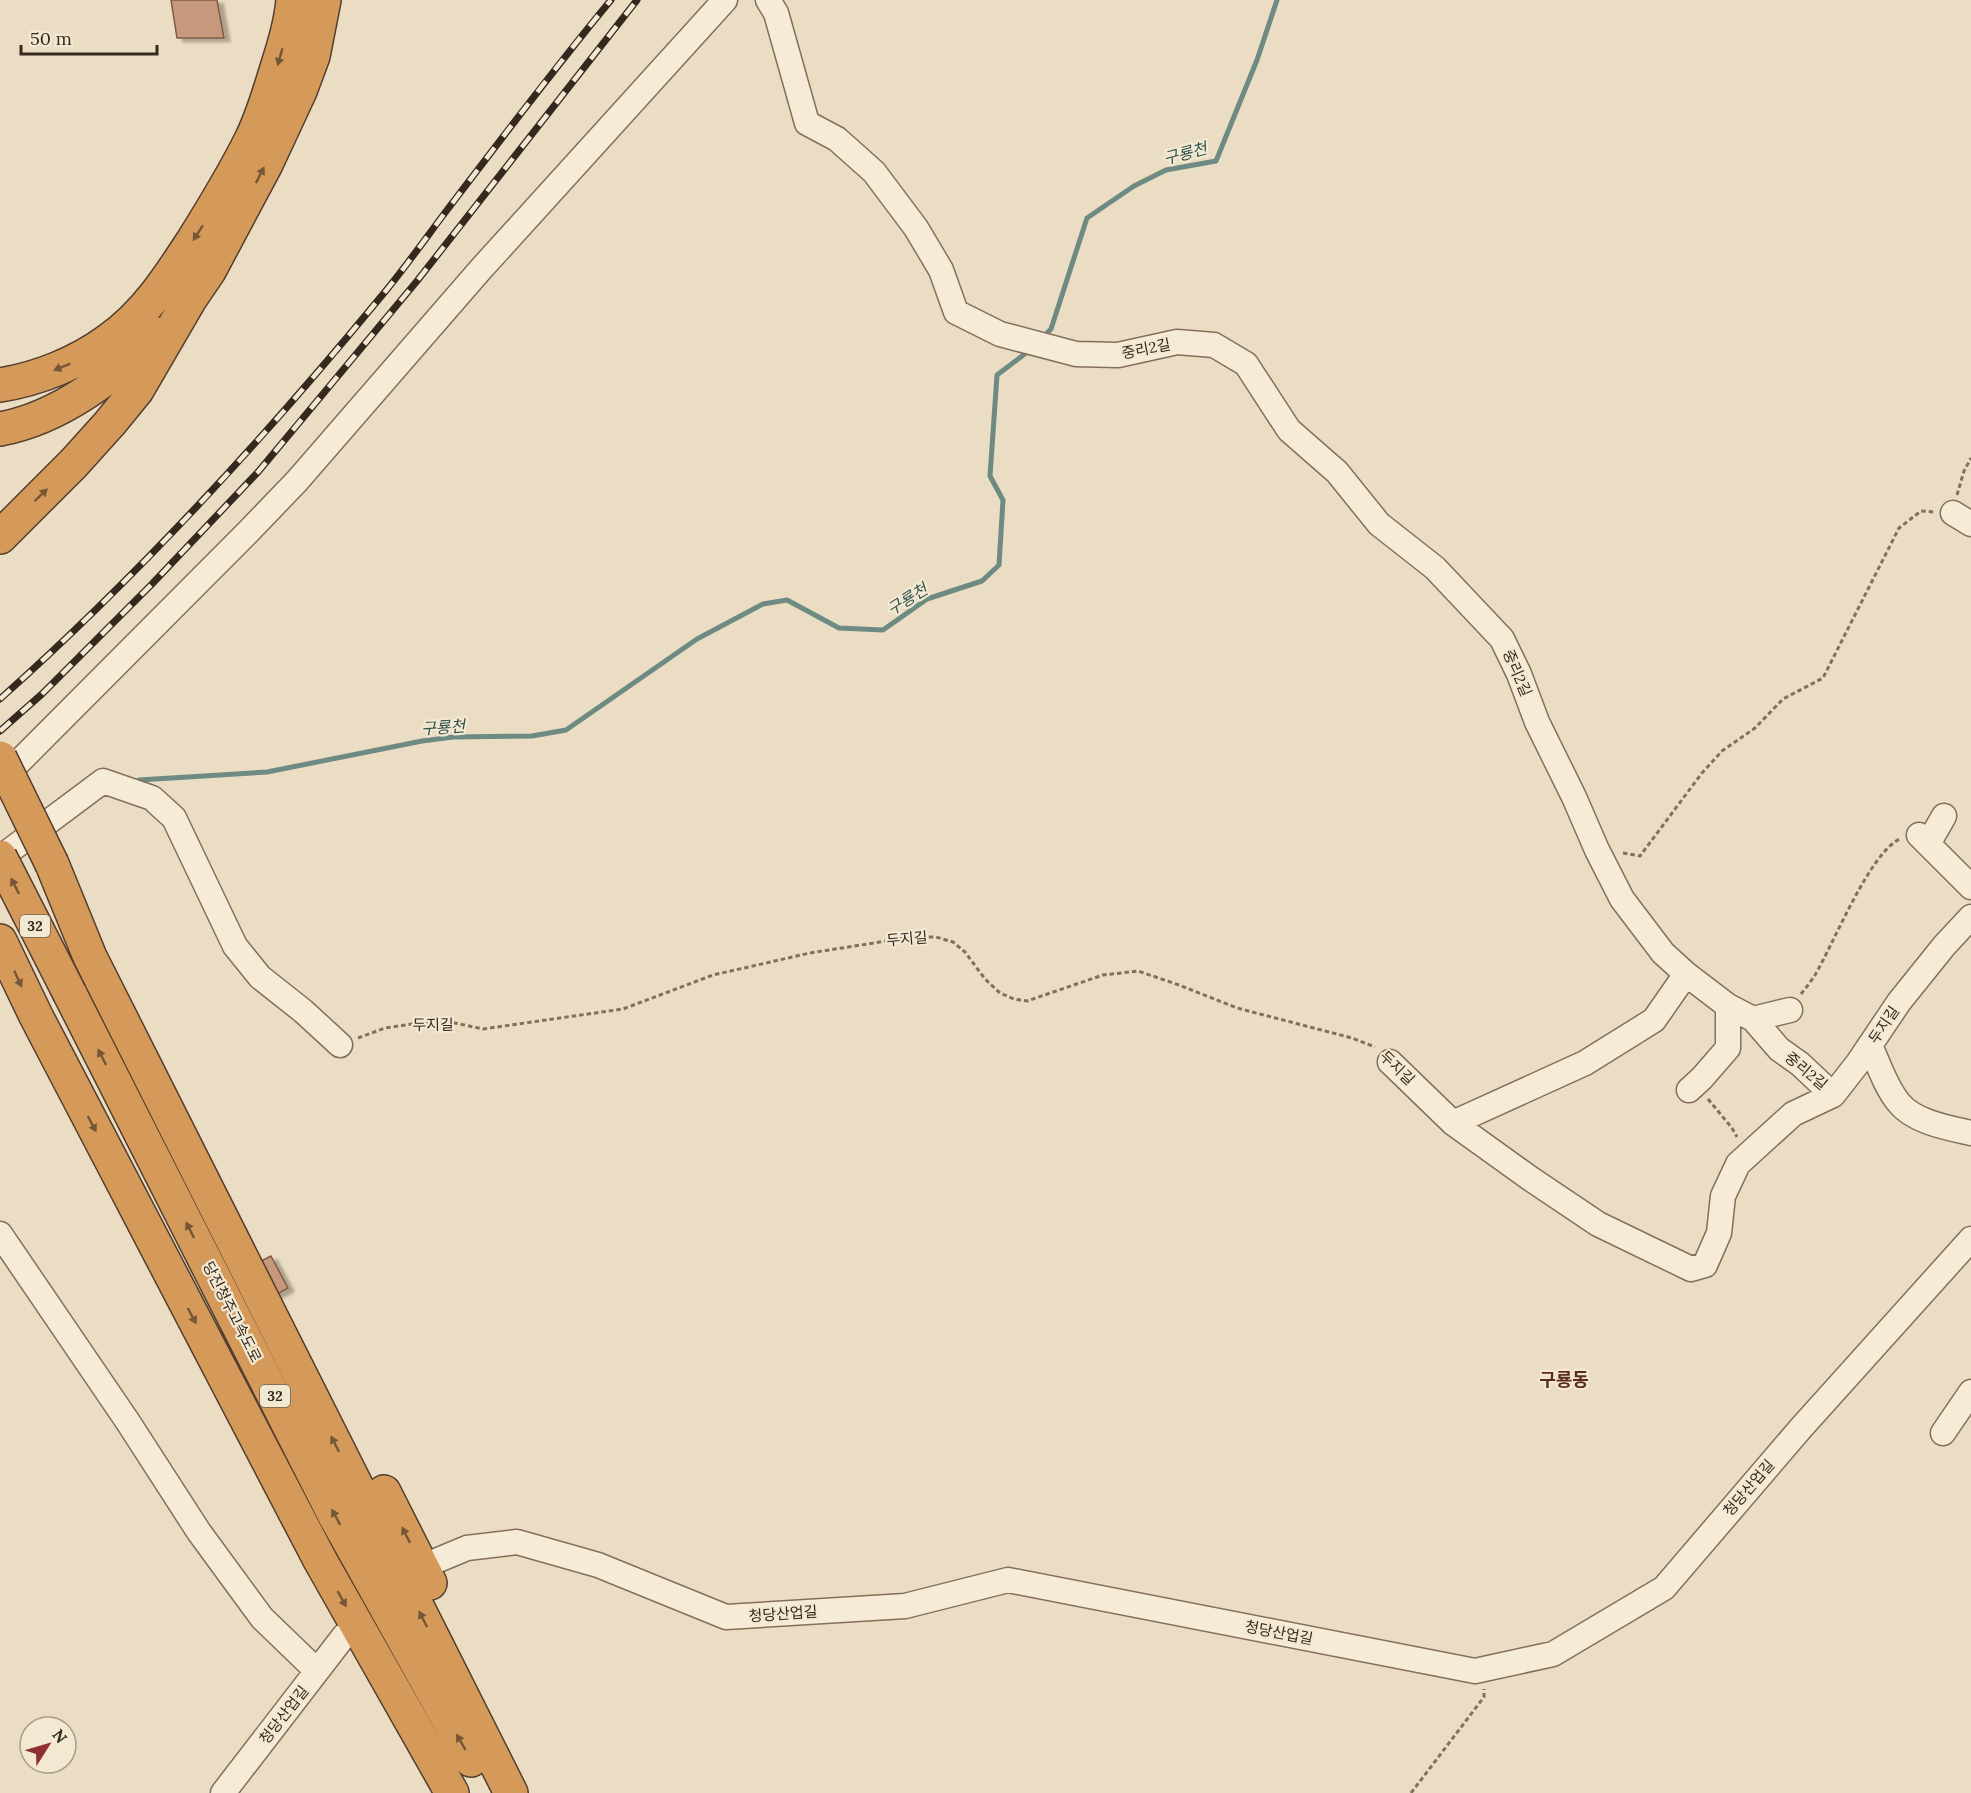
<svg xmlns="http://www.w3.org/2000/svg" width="1971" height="1793" font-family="Lora,'Noto Sans KR',serif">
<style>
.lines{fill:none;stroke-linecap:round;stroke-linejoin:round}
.stream{stroke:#6d8b83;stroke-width:5}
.building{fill:#c6987c;stroke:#815943;stroke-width:1.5;filter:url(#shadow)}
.minor-casing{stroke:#846f5b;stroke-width:27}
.highway-casing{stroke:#523e2f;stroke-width:36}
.path{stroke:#846f5b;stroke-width:3;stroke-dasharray:4.5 3;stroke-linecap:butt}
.minor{stroke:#f6ebd6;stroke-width:24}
.highway{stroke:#d59a59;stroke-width:33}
.rail-casing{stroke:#35281e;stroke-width:7}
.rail{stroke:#f3e8d2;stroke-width:4.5;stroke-dasharray:14;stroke-linecap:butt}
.highway-bridge-casing{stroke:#523e2f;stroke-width:36;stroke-linecap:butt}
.highway-bridge{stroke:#d59a59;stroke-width:33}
.oneway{fill:#755636}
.labels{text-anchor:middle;stroke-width:4.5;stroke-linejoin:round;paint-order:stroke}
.shield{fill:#f3e8d2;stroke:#6e6254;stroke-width:1.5}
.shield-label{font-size:14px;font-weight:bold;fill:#35281e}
.street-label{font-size:15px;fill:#35281e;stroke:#f3e8d2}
.water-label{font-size:16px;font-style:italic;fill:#2f5450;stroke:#f3e8d2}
.quarter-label{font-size:18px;font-weight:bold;fill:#5e2b21;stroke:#f3e8d2}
</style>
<defs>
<filter id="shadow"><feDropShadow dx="6" dy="3.5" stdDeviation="1.5" flood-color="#0004"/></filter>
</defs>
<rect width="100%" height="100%" fill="#ebddc3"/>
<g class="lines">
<path class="stream" d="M 1041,339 L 1051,329 L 1087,218 L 1134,186 L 1166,170 L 1216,161 L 1257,60 L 1277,0
M 139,780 L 267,772 L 422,741 L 453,737 L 532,736 L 566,730 L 697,639 L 763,604 L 787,600 L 839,628 L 883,630 L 927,599 L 982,581 L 999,565 L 1003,500 L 990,476 L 997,375 L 1030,350"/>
</g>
<path class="building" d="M 171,0 L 217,0 L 224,38 L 177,38 Z
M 271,1256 L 288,1288 L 268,1299 L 251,1266 Z"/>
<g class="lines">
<defs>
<path id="minor" d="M 768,0 L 776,13 L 807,123 L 837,139 L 874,172 L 916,228 L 941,270 L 956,312 L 1000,334 L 1076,354 L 1118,355 L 1177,342 L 1214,345 L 1246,364 L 1289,430 L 1337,472 L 1379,524 L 1435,568 L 1502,639 L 1519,674 L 1537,722 L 1574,797 L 1597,850 L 1622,899 L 1663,953 L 1686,974 L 1728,1006 L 1753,1019 L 1779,1049 L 1800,1064 L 1833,1095
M 1953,513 L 1971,524
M 0,781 L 248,532 L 297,481 L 481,269 L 725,0
M 1919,835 L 1971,887
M 1928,844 L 1944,816
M 0,858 L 103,781 L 152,798 L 174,818 L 235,946 L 260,977 L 303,1011 L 340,1045
M 1753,1019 L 1790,1010
M 1870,1045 C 1878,1063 1886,1088 1899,1103 C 1914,1122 1949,1128 1971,1133
M 1390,1062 L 1453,1123 L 1531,1179 L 1598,1224 L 1691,1269 L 1705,1265 L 1719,1233 L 1723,1196 L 1738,1164 L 1793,1114 L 1833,1095 L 1858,1063 L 1899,1002 L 1944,946 L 1971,917
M 1689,1090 L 1702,1078 L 1728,1048 L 1728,1006
M 1453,1123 L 1585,1063 L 1654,1020 L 1686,974
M 0,1234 L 128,1422 L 199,1532 L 262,1618 L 317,1671
M 1943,1433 L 1971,1392
M 431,1563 L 467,1548 L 517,1542 L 598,1565 L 726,1617 L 905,1606 L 1008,1580 L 1475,1671 L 1553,1654 L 1664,1588 L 1801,1428 L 1971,1239
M 223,1793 L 344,1636"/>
<path id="highway" d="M 0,385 C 38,379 78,363 109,340 C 146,314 170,276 194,239 C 214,207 234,174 251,140 C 262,118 269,94 276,71 C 283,49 291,24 293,0
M 0,429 C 61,418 114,375 158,334
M 0,537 L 74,463 L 110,423 L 137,390 L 190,299 L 209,271 L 266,164 L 300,91 L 313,56 L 324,0
M 52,864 L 90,957 L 511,1793
M 0,941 L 36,1016 L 320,1560 L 452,1793
M 70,994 L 335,1516 L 471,1760
M 384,1492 L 430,1583"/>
</defs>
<use href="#minor" class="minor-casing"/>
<use href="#highway" class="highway-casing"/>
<path class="path" d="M 1957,495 L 1964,471 L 1971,458
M 1623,853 L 1640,856 L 1702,773 L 1722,751 L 1755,728 L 1783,699 L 1823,678 L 1899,528 L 1921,511 L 1934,512
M 1801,994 C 1806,988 1811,981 1815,975 C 1833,945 1870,852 1900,839
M 358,1038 L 385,1028 L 426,1022 L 455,1023 L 483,1029 L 623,1009 L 713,975 L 810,953 L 912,937 L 936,937 L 953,942 L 965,952 L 985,979 L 1000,993 L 1014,999 L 1027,1001 L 1103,975 L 1138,971 L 1179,985 L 1237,1008 L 1352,1038 L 1375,1047
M 1708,1099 L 1732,1128 L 1737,1137
M 1411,1793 L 1484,1697 L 1484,1689"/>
<use href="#minor" class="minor"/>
<use href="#highway" class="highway"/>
<defs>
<path id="rail" d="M 0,699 C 137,577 262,441 379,299 C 402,272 423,242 444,214 C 499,142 553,70 611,0
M 0,731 L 42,694 L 152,584 L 258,472 L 417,281 L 637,0"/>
</defs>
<use href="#rail" class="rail-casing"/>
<use href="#rail" class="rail"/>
<defs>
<path id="highway-bridge" d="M 0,758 L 52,864
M 0,857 L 70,994"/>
</defs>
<use href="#highway-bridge" class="highway-bridge-casing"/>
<use href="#highway-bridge" class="highway-bridge"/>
</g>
<defs><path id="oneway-solid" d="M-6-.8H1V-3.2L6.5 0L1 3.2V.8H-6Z" transform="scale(1.5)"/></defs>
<g class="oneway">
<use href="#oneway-solid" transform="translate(280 57) rotate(106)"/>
<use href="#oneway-solid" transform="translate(260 175) rotate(-63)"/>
<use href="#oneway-solid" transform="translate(198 233) rotate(123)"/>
<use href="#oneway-solid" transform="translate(62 367) rotate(158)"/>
<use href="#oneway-solid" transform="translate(41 495) rotate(-44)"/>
<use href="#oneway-solid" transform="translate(15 886) rotate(-117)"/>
<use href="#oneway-solid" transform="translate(18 979) rotate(65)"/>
<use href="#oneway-solid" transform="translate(102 1057) rotate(-117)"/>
<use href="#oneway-solid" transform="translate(92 1124) rotate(62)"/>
<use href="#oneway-solid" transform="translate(190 1230) rotate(-117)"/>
<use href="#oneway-solid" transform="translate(192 1316) rotate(62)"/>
<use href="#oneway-solid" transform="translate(335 1444) rotate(-117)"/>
<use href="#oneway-solid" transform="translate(336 1517) rotate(-118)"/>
<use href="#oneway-solid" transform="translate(406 1535) rotate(-117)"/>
<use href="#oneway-solid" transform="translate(342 1599) rotate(61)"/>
<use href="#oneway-solid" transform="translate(423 1619) rotate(-117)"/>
<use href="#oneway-solid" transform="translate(461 1742) rotate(-120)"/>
</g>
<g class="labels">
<g class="shield">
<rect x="20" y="915" width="30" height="22" rx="4.5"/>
<rect x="260" y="1385" width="30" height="22" rx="4.5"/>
</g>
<g class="shield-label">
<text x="35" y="931">32</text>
<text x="275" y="1401">32</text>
</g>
<g class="street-label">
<text transform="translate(1146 349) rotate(-11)" y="5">중리2길</text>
<text transform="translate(1517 673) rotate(67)" y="5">중리2길</text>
<text transform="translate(907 939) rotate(-5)" y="5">두지길</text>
<text transform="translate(433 1025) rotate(-1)" y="5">두지길</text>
<text transform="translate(1884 1025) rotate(-56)" y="5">두지길</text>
<text transform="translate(1397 1068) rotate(44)" y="5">두지길</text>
<text transform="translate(1806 1071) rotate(40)" y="5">중리2길</text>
<text transform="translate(232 1312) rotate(63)" y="5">당진청주고속도로</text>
<text transform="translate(1749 1488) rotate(-49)" y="5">청당산업길</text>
<text transform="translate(783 1614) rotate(-4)" y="5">청당산업길</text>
<text transform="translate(1279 1633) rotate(11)" y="5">청당산업길</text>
<text transform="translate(284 1715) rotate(-52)" y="5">청당산업길</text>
</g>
<g class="water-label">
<text transform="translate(1185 153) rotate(-15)" y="6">구룡천</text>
<text transform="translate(907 599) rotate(-32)" y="6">구룡천</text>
<text transform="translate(443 727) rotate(-4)" y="6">구룡천</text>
</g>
<g class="quarter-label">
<text x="1564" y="1386">구룡동</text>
</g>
</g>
<g transform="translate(48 1745) rotate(53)"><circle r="28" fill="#f3e8d2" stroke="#a79b8a" stroke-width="1.5"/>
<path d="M0-4.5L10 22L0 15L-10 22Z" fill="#8f2f34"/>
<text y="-9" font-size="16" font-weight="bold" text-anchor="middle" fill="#35281e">N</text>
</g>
<path d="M21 45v9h136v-9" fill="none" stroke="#35281e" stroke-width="3"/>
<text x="30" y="45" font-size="18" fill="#35281e" stroke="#f3e8d2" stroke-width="4.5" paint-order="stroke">50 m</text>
</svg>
